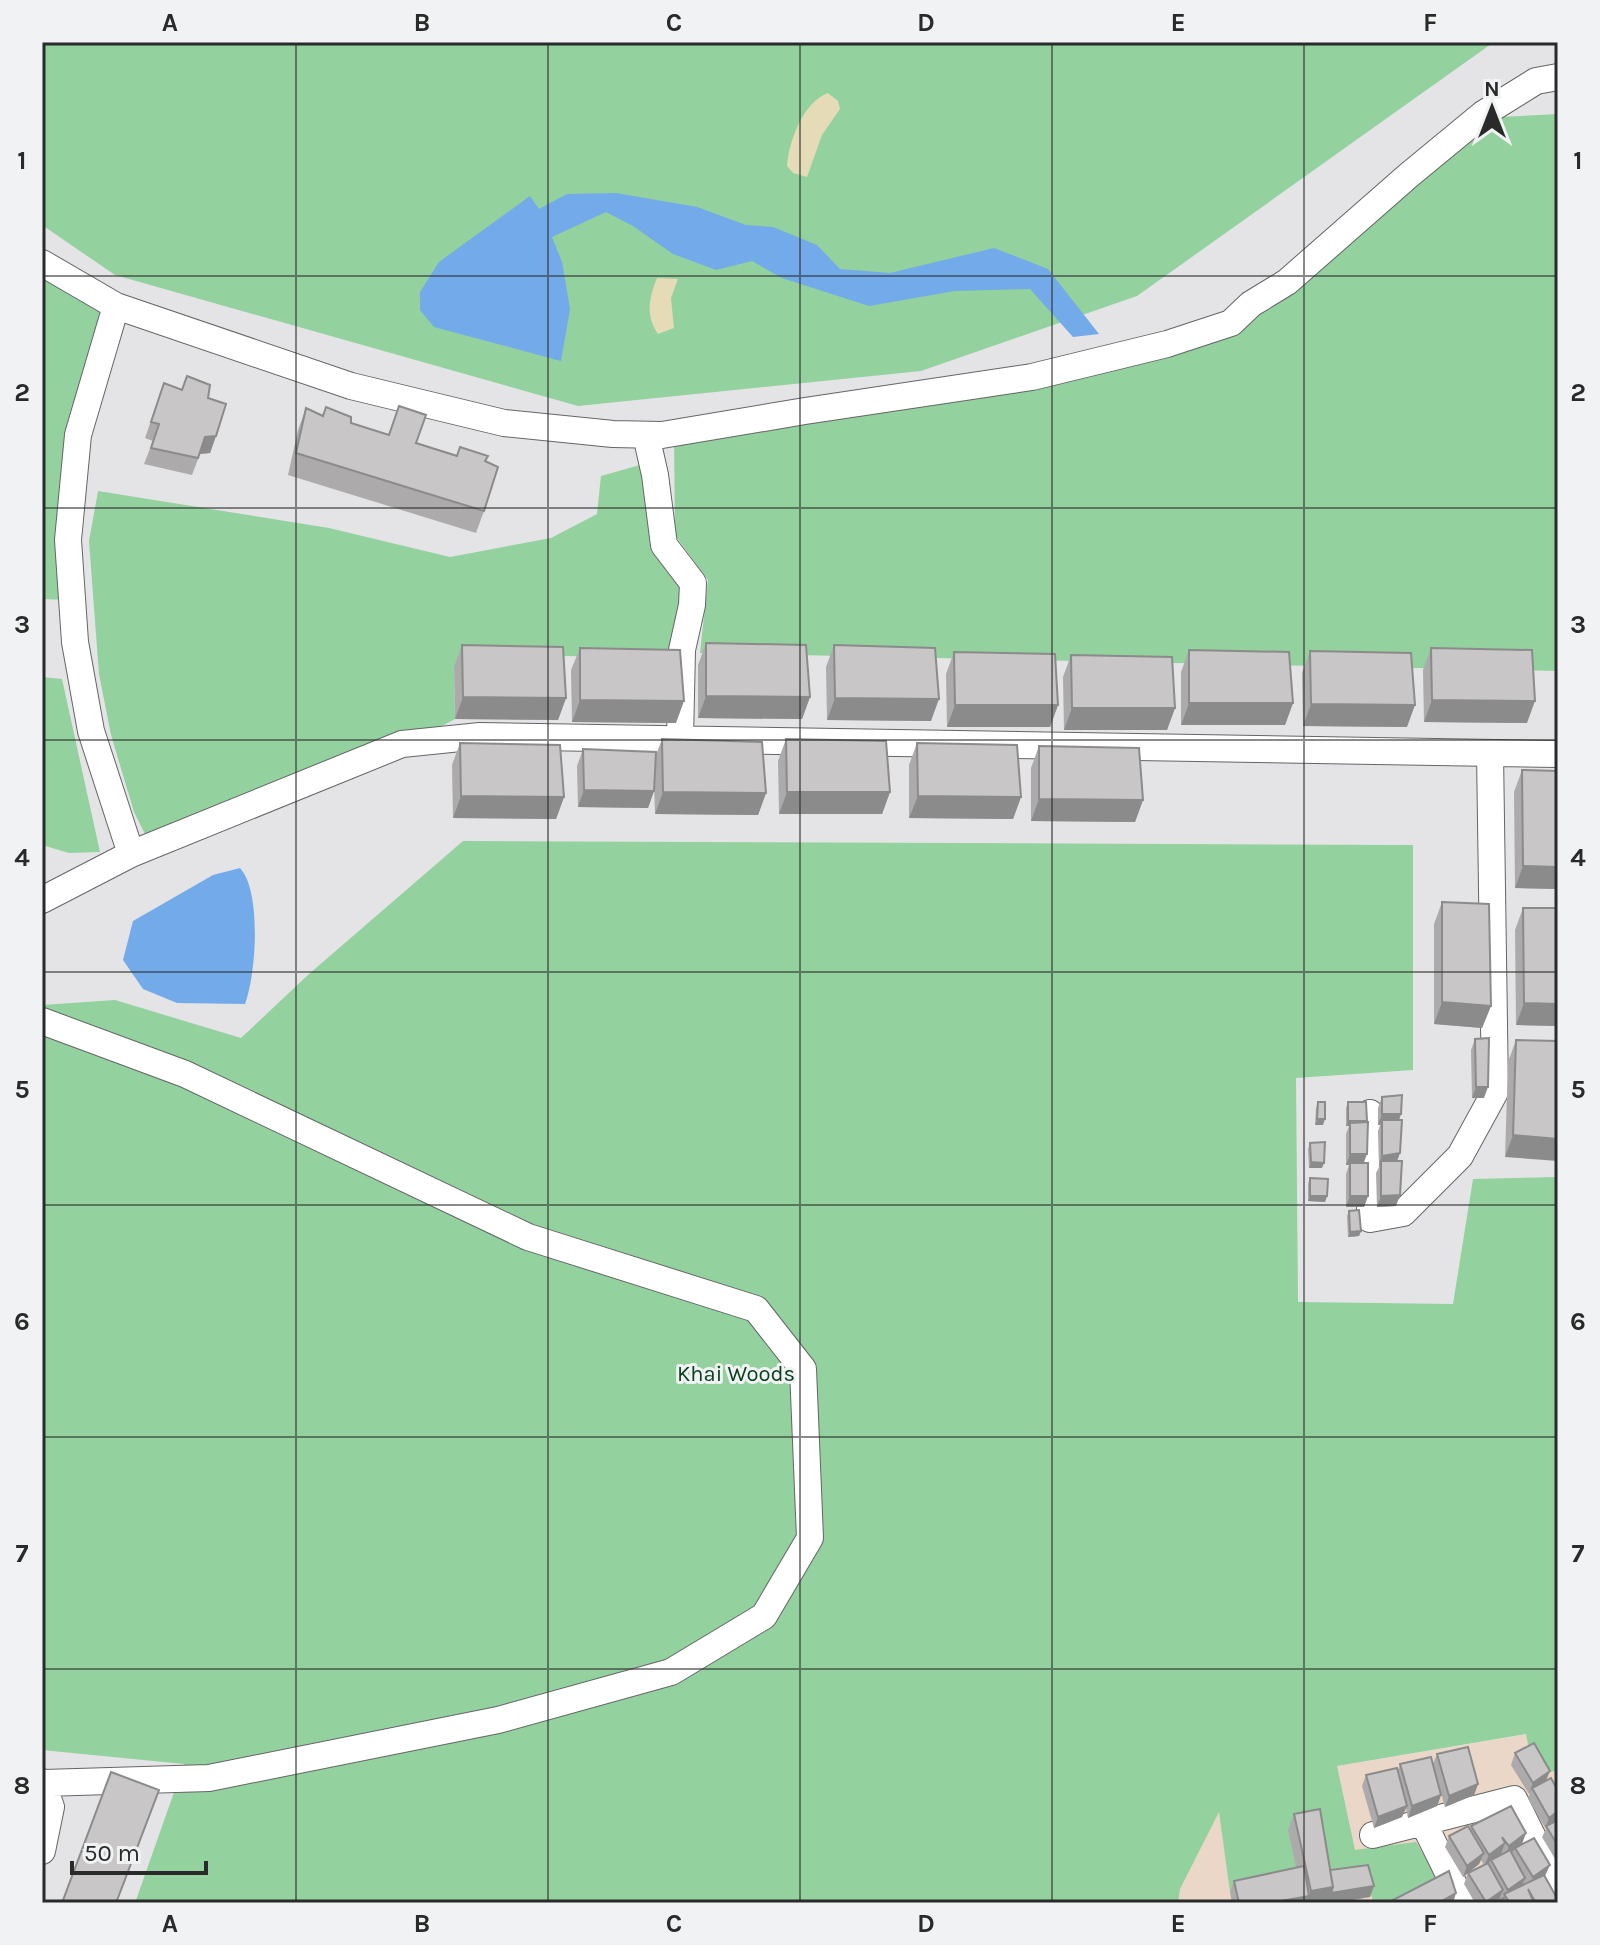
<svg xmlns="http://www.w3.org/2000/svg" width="1600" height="1945" font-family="Karla,sans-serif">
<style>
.commercial{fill:#ead7c7}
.green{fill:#93d19e}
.sand{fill:#e5dbb6}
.water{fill:#73aae9}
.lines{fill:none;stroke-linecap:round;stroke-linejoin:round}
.minor-casing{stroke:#646566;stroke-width:28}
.minor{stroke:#fff;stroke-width:26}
.wall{fill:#acaaaa}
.shaded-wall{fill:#8c8b8b}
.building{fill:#c8c6c6;stroke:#8c8b8b;stroke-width:2}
.grid{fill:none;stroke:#292a2a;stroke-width:2;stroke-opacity:0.55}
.labels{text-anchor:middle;stroke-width:6;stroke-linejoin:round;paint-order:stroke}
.park-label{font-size:22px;fill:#0a411c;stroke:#f1f2f3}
.neatline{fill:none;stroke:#292a2a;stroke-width:3}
.grid-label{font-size:26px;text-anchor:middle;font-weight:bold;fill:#292a2a}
</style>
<rect width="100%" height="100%" fill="#e4e4e6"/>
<path class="commercial" d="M 1558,1729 L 1558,1903 L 1178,1903 L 1180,1889 L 1232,1784 Z"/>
<path class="green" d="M 42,42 L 1494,42 L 1137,296 L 921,371 L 578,406 L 115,275 L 42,225 Z
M 1558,114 L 1558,671 L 700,653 L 708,580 L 675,535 L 674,433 L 888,398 L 1258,314 L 1501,117 Z
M 42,263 L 116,306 L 89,364 L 66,600 L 42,599 Z
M 640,465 L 686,589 L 674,659 L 569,656 L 473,659 L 454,667 L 455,719 L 410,743 L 151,846 L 134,812 L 111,735 L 99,674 L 89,541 L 98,491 L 329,528 L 450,557 L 551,538 L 597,514 L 601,476 Z
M 42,677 L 62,679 L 100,852 L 69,853 L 42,845 Z
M 463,841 L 1413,845 L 1413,1070 L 1296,1078 L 1298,1302 L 1453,1304 L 1473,1179 L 1556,1177 L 1558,1771 L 1544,1772 L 1530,1754 L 1526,1734 L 1337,1766 L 1355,1850 L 1416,1842 L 1443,1888 L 1413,1903 L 1374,1903 L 1364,1876 L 1300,1877 L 1230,1892 L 1219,1812 L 1180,1889 L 1178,1903 L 135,1903 L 184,1764 L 42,1750 L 42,1005 L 115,1000 L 241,1038 L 309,974 Z"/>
<path class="sand" d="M 828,93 L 838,101 L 840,109 L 822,135 L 807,177 L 793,173 L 787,166 C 789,141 803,102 828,93 Z
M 657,278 L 678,279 L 671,298 L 674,328 L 658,334 C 645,315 649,298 657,278 Z"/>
<path class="water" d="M 616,193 L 697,207 L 746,225 L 773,227 L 817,245 L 840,269 L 890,273 L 994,248 L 1048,269 L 1099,334 L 1073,337 L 1030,289 L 955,291 L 869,306 L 782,278 L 752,261 L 716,270 L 673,254 L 633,226 L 606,212 L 552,237 L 562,262 L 570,309 L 561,361 L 434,327 L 420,310 L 420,292 L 439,262 L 530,196 L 539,209 L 567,194 Z
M 240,868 C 262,892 256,975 245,1004 L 177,1003 L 143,989 L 123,960 L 133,921 L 213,875 Z"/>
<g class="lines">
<defs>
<path id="minor" d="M 42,263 L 116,306 L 351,386 L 504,423 L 613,434 L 662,435 L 805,411 L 1032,377 L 1167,344 L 1231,323 L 1251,304 L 1287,282 L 1409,175 L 1483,114 L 1536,81 L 1558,77
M 116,306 L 78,435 L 68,540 L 75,642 L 91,731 L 131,854
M 646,435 L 655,475 L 664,545 L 693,583 L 692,605 L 682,650 L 680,739
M 42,900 L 131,854 L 402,744 L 480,736 L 1558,754
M 42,1021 L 185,1074 L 528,1237 L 756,1309 L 803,1369 L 810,1538 L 764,1616 L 671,1672 L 498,1720 L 209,1778 L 44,1783
M 1370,1113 L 1370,1219 L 1403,1213 L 1460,1156 L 1495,1092 L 1490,753
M 42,1782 L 51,1807 L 42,1851
M 1423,1822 L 1463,1903
M 1373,1835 L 1514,1799 L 1558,1888"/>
</defs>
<use href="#minor" class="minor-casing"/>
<use href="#minor" class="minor"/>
</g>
<path class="wall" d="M 164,383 L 208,398 L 216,436 L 210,453 L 200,454 L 192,475 L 144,464 L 153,441 L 145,438 Z
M 306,408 L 323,416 L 351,423 L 457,455 L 460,447 L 486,461 L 484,511 L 476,533 L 288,475 L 298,430 Z
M 706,643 L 810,697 L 802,719 L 698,718 L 698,665 Z
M 462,645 L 566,698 L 558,720 L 455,719 L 454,667 Z
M 834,645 L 931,721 L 827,720 L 826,667 Z
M 580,648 L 676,723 L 572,722 L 571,670 Z
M 1431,648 L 1527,723 L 1424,722 L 1423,670 Z
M 1189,650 L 1293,703 L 1285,725 L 1181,725 L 1181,672 Z
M 1310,651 L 1407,727 L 1303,726 L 1302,673 Z
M 954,652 L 1058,705 L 1050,727 L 947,727 L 946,674 Z
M 1071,655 L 1175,708 L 1167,730 L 1064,730 L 1063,677 Z
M 662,739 L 766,793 L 758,815 L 655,814 L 654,784 L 654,791 L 648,808 L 578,807 L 577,766 L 583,749 L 656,755 Z
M 786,739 L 890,792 L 882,814 L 779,814 L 778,761 Z
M 460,743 L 564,797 L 556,819 L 453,818 L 452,765 Z
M 917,743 L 1021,797 L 1013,819 L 909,818 L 909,765 Z
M 1039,746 L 1143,800 L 1135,822 L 1031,821 L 1031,768 Z
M 1522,770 L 1558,771 L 1558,889 L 1515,888 L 1514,792 Z
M 1442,902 L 1491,1006 L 1482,1028 L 1434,1024 L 1434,924 Z
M 1523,908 L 1558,1026 L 1516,1025 L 1515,930 Z
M 1475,1039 L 1484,1098 L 1472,1098 L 1471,1050 Z
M 1516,1040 L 1558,1041 L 1505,1157 L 1508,1062 Z
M 1382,1097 L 1401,1114 L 1399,1120 L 1400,1153 L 1397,1161 L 1396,1206 L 1377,1207 L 1376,1173 L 1379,1167 L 1378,1131 L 1380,1125 L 1378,1125 L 1378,1108 Z
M 1318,1102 L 1323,1125 L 1315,1125 L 1316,1108 Z
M 1348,1102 L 1366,1122 L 1364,1163 L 1368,1196 L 1364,1207 L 1346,1207 L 1346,1174 L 1349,1165 L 1346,1165 L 1346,1134 L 1349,1126 L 1346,1126 L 1346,1108 Z
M 1310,1143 L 1322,1168 L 1309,1168 L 1308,1149 Z
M 1310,1178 L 1327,1196 L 1325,1202 L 1308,1201 L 1308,1184 Z
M 1349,1211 L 1361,1231 L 1359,1236 L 1348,1237 L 1347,1216 Z
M 1515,1753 L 1550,1771 L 1546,1781 L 1558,1820 L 1558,1864 L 1542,1837 L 1546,1829 L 1528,1799 L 1530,1793 L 1529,1794 L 1511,1765 Z
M 1437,1754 L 1478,1784 L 1474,1795 L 1445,1807 L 1438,1782 L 1441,1795 L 1437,1806 L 1408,1818 L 1406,1808 L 1402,1817 L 1374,1828 L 1362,1786 L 1366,1775 L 1398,1770 L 1400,1764 L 1433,1764 Z
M 1294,1814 L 1330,1870 L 1370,1897 L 1333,1903 L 1232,1903 L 1230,1892 L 1234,1881 L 1296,1867 L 1288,1830 Z
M 1471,1826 L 1522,1844 L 1545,1876 L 1558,1903 L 1475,1903 L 1464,1884 L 1468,1873 L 1484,1865 L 1481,1860 L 1479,1864 L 1463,1877 L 1445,1847 L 1449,1836 L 1470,1829 Z"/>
<path class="shaded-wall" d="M 216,436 L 210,453 L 199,454 L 205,437 Z
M 706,696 L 810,697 L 802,719 L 698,718 Z
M 463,697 L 566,698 L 558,720 L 455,719 Z
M 835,698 L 939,699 L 931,721 L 827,720 Z
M 580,700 L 684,701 L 676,723 L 572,722 Z
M 1432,700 L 1535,701 L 1527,723 L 1424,722 Z
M 1189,703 L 1293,703 L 1285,725 L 1181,725 Z
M 1311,704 L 1415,705 L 1407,727 L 1303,726 Z
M 955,705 L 1058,705 L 1050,727 L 947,727 Z
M 1072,708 L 1175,708 L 1167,730 L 1064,730 Z
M 584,790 L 654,791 L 648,808 L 578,807 Z
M 663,792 L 766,793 L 758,815 L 655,814 Z
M 787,792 L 890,792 L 882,814 L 779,814 Z
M 461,796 L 564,797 L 556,819 L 453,818 Z
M 918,796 L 1021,797 L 1013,819 L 909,818 Z
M 1039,799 L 1143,800 L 1135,822 L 1031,821 Z
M 1523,866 L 1558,867 L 1558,889 L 1515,888 Z
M 1442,1002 L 1491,1006 L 1482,1028 L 1434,1024 Z
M 1524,1003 L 1558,1004 L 1558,1026 L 1516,1025 Z
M 1476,1087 L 1488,1087 L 1484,1098 L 1472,1098 Z
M 1382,1114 L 1401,1114 L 1397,1125 L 1382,1120 L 1380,1125 L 1378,1125 Z
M 1317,1119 L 1325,1119 L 1323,1125 L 1315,1125 Z
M 1348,1121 L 1367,1121 L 1365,1127 L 1350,1123 L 1349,1126 L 1346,1126 Z
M 1513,1135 L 1558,1139 L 1558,1161 L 1505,1157 Z
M 1400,1153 L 1396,1164 L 1381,1161 L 1378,1167 L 1382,1156 Z
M 1350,1154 L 1367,1154 L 1363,1165 L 1346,1165 Z
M 1311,1162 L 1324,1163 L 1322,1168 L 1309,1168 Z
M 1400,1195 L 1396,1206 L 1377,1207 L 1381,1196 Z
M 1310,1196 L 1327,1196 L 1325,1202 L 1308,1201 Z
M 1350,1196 L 1368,1196 L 1364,1207 L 1346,1207 Z
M 1361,1231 L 1359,1236 L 1348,1237 L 1350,1232 Z
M 1550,1771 L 1545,1782 L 1532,1788 L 1529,1794 L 1533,1783 Z
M 1478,1784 L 1474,1795 L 1445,1807 L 1449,1796 Z
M 1441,1795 L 1437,1806 L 1408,1818 L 1412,1806 Z
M 1407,1806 L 1402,1817 L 1374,1828 L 1378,1817 Z
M 1558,1811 L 1558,1820 L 1546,1826 L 1545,1829 L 1549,1818 Z
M 1526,1833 L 1522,1844 L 1505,1857 L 1509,1846 Z
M 1505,1843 L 1501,1854 L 1484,1866 L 1489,1855 Z
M 1484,1853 L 1479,1864 L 1463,1877 L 1467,1866 Z
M 1550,1865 L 1545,1876 L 1529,1889 L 1533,1877 Z
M 1525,1878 L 1521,1889 L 1506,1897 L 1508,1890 Z
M 1374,1886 L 1370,1897 L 1333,1903 L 1270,1903 L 1309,1896 L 1311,1891 L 1333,1887 Z
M 1503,1890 L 1498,1902 L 1496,1903 L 1486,1903 Z
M 1456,1893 L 1453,1903 L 1438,1903 Z"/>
<path class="building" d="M 187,376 L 210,385 L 208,398 L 226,404 L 216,436 L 205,437 L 198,458 L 151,448 L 159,424 L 151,422 L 164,383 L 182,390 Z
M 399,406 L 426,415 L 416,443 L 457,456 L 460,447 L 488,456 L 485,461 L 498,467 L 484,511 L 296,453 L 306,408 L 323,416 L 326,407 L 351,417 L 351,423 L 389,435 Z
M 706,643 L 806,645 L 810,697 L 706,696 Z
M 462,645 L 563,647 L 566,698 L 463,697 Z
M 834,645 L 935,648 L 939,699 L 835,698 Z
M 580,648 L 680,650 L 684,701 L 580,700 Z
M 1431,648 L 1532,650 L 1535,701 L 1432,700 Z
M 1189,650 L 1289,652 L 1293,703 L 1189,703 Z
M 1310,651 L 1411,653 L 1415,705 L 1311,704 Z
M 954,652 L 1055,654 L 1058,705 L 955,705 Z
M 1071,655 L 1172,657 L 1175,708 L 1072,708 Z
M 662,739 L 762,742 L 766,793 L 663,792 Z
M 786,739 L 886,741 L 890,792 L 787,792 Z
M 460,743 L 560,745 L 564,797 L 461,796 Z
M 917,743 L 1017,745 L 1021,797 L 918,796 Z
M 1039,746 L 1139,748 L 1143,800 L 1039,799 Z
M 583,749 L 656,752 L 654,791 L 584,790 Z
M 1522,770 L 1558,771 L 1558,867 L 1523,866 Z
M 1442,902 L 1489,904 L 1491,1006 L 1442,1002 Z
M 1523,908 L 1558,908 L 1558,1004 L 1524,1003 Z
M 1489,1038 L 1488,1087 L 1476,1087 L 1475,1039 Z
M 1516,1040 L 1558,1041 L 1558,1139 L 1513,1135 Z
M 1402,1095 L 1401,1114 L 1382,1114 L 1382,1097 Z
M 1318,1102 L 1325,1102 L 1325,1119 L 1317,1119 Z
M 1348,1102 L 1366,1102 L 1367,1121 L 1348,1121 Z
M 1382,1120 L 1402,1120 L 1400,1153 L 1382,1156 Z
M 1368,1122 L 1367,1154 L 1350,1154 L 1350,1123 Z
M 1325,1142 L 1324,1163 L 1311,1162 L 1310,1143 Z
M 1381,1161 L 1402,1161 L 1400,1195 L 1381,1196 Z
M 1350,1163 L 1368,1163 L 1368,1196 L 1350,1196 Z
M 1310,1178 L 1328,1179 L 1327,1196 L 1310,1196 Z
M 1359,1210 L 1361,1231 L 1350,1232 L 1349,1211 Z
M 1534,1743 L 1550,1771 L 1533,1783 L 1515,1753 Z
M 1468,1747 L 1478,1784 L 1449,1796 L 1437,1754 Z
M 1431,1757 L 1441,1795 L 1412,1806 L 1400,1764 Z
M 1397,1768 L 1407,1806 L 1378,1817 L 1366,1775 Z
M 111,1772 L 159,1790 L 116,1903 L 62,1903 Z
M 1551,1778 L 1558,1791 L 1558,1811 L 1549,1818 L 1532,1788 Z
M 1511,1806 L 1526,1833 L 1509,1846 L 1502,1837 L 1505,1843 L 1489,1855 L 1471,1826 Z
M 1320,1809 L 1333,1887 L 1311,1891 L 1294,1814 Z
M 1558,1820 L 1558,1846 L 1546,1826 Z
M 1468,1826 L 1484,1853 L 1467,1866 L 1449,1836 Z
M 1534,1838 L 1550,1865 L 1533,1877 L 1515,1848 Z
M 1510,1850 L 1525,1878 L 1508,1890 L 1491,1860 Z
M 1488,1863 L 1503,1890 L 1486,1902 L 1468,1873 Z
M 1368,1865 L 1374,1886 L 1331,1893 L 1333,1887 L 1330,1870 Z
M 1304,1866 L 1309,1896 L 1270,1903 L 1239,1903 L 1234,1881 Z
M 1449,1871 L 1456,1893 L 1438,1903 L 1391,1903 L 1391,1901 Z
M 1544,1875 L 1558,1900 L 1558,1903 L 1536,1903 L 1528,1889 L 1534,1903 L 1510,1903 L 1504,1894 Z
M 1504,1898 L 1506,1903 L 1494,1903 Z"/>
<path class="grid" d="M 296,42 L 296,1903M 548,42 L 548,1903M 800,42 L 800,1903M 1052,42 L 1052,1903M 1304,42 L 1304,1903M 42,276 L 1558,276M 42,508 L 1558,508M 42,740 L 1558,740M 42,972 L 1558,972M 42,1205 L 1558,1205M 42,1437 L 1558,1437M 42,1669 L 1558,1669"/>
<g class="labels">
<g class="park-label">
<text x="736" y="1381">Khai Woods</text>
</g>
</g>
<rect width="1600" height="1945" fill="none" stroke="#f1f2f3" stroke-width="88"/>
<g transform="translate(1492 108)" stroke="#f1f2f3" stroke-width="6" paint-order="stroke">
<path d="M0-6L14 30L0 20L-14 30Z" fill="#292a2a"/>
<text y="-12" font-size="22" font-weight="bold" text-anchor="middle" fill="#292a2a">N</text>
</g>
<path d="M72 1861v12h134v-12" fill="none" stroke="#292a2a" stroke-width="4"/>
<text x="84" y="1861" font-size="24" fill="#292a2a" stroke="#f1f2f3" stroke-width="6" paint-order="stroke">50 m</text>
<rect x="44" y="44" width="1512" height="1857" class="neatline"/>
<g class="grid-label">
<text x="170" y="31">A</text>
<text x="422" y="31">B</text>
<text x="674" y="31">C</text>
<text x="926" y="31">D</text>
<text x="1178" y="31">E</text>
<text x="1430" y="31">F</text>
<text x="22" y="169">1</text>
<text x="1578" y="169">1</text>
<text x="22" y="401">2</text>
<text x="1578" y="401">2</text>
<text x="22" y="633">3</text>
<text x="1578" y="633">3</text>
<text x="22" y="866">4</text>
<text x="1578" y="866">4</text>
<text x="22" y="1098">5</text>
<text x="1578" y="1098">5</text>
<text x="22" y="1330">6</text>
<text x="1578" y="1330">6</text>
<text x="22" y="1562">7</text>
<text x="1578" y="1562">7</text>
<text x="22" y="1794">8</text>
<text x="1578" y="1794">8</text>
<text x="170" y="1932">A</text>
<text x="422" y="1932">B</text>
<text x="674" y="1932">C</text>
<text x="926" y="1932">D</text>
<text x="1178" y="1932">E</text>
<text x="1430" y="1932">F</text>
</g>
</svg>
